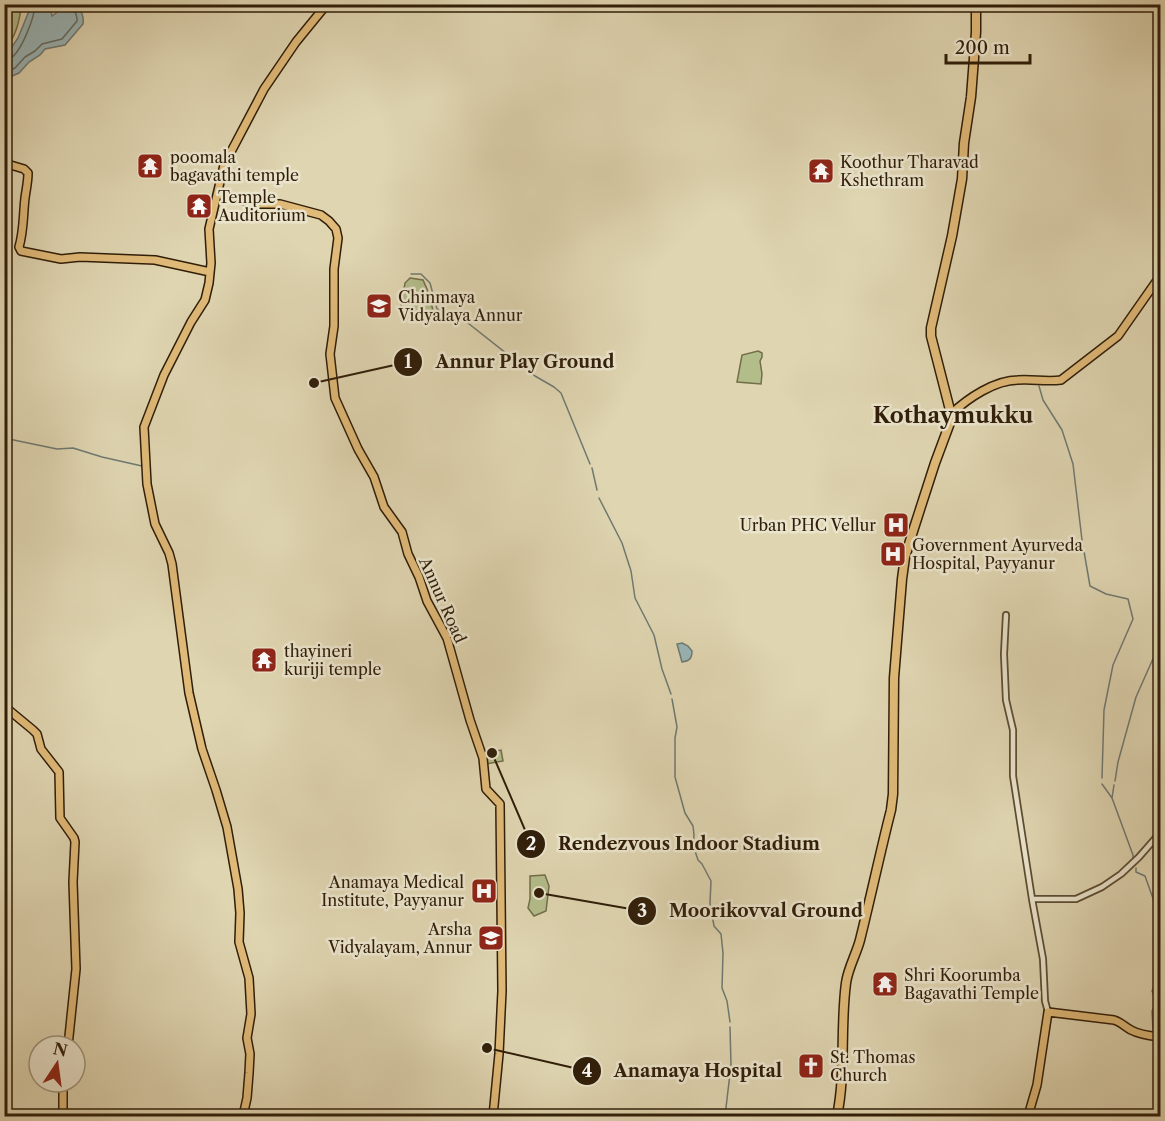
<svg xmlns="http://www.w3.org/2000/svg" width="1165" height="1121" font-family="'Libre Caslon Text',serif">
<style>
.green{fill:#b3bd8a;stroke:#726e4a;stroke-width:1.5}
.water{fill:#99b6b8;stroke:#6f7972;stroke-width:1.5}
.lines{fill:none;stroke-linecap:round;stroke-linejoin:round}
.shore{stroke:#646a60;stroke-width:1.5}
.stream{stroke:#6f7972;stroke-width:1.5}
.minor-casing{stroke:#5c4c33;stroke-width:8}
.major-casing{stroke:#301e09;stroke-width:10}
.highway-casing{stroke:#301e09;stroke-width:11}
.minor{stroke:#eae4cc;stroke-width:4.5}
.major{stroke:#e0ba78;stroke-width:7}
.highway{stroke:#e0ba78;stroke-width:8}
.labels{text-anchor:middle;stroke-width:5;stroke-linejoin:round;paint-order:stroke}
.poi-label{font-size:16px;fill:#301e09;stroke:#eae4cc;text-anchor:start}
.street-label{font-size:16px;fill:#301e09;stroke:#eae4cc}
.district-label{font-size:22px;font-weight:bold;fill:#301e09;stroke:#eae4cc}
.leader{fill:none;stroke:#301e09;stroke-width:2}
.callout-dot{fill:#301e09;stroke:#eae4cc;stroke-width:2}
.mark-label{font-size:18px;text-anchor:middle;font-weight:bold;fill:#fff}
.callout-label{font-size:18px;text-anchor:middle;font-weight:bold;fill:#301e09;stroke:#eae4cc;stroke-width:5;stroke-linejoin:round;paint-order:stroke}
</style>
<rect width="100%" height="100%" fill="#dfd5b1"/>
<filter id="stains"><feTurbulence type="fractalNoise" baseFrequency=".00333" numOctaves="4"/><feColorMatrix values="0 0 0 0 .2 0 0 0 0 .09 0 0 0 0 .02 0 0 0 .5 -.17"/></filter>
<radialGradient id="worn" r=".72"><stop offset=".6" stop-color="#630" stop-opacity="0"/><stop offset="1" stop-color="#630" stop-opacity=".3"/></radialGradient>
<path class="green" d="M 5,4 L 21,5 C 20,22 16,36 5,50 Z
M 410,278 L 423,280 L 427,289 L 433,310 L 410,315 L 401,306 L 405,283 Z
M 758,351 L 762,353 L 762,357 L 760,361 L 762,374 L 761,384 L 737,382 L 742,355 Z
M 501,750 L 503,761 L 486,764 L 484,753 Z
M 545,875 L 549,886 L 546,911 L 534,916 L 528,908 L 530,899 L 530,876 Z"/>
<path class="water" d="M 30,5 L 50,5 L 52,16 L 56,13 L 56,5 L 77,5 C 82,11 84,16 83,24 L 65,45 L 45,49 L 40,55 L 29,62 L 19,73 L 5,79 L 5,57 L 18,38 L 29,11 Z
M 682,643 L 688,646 L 692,651 C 692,659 689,661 682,662 L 677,644 Z"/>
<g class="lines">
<path class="shore" d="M 4,60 C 6,60 8,60 9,59 C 21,54 35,16 35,4
M 4,73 L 15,68 L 25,57 L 35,51 L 42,44 L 62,39 L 77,21 C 78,15 73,11 73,4"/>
<path class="stream" d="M 411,274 L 421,274 L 430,283 L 437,309 L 451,315 L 459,316 L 535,376 L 554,387 L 561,393 L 590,464
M 1039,386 L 1043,400 L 1062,430 L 1073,464 L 1082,540 L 1090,586 L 1106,594 L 1128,599 L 1133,619 L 1113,665 L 1104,710 L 1102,778
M 4,438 L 57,449 L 73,448 L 102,457 L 142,466
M 592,468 L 597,490
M 599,498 L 622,543 L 631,571 L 635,598 L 654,635 L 662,669 L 671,694
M 672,699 L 677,727 L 675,738 L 675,777 L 685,813 L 693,826 L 694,835 L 693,826
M 1115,781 L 1118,762 L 1136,697 L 1160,643
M 1102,784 L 1112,798
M 1114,785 L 1112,798 L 1133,855 L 1133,858
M 694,835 L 693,845 L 698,860 L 702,864 L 711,881 L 710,903 L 714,926 L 721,934 L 723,953 L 722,988 L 727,1001 L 730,1022
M 1136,868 L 1136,872 L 1145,876 L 1160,918
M 1160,929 L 1155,935 L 1158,943 L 1160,944
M 1153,1030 L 1152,1011 L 1157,1003 L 1152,991 L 1160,972
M 725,1116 L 731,1065 L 730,1027"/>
<defs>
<path id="minor" d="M 1006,615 L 1004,654 L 1006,700 L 1013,730 L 1013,776 L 1032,899
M 1048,1012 L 1045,1001 L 1043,959 L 1032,899 L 1076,899 L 1102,887 L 1121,874 L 1139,857 L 1160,833"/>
<path id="major" d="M 4,163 L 24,169 L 28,173 C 28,182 26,190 25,198 C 23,215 24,230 19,247 L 21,251 L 61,259 L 80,257 L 155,260 L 210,272
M 218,192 L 224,196 L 257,204 L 280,204 L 321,215 L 329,221 L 336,229 L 338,238 L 334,269 L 334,326 L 330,354 L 335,398 L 358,449 L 374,477 L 384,507 L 402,532 L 408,554 L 419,577 L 427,601 L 447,638 L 470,720 L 483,758 L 486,789 L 500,804 L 502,991 L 499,1054 L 493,1116
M 951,414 C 968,398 995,380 1018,380 C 1033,379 1047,382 1061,380 L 1118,336 L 1160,276
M 4,706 L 33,730 L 37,734 L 41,749 L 59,772 L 60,818 L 74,838 L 75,842 L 73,882 L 76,969 L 68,1046
M 63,1116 L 63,1082
M 243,1116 L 247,1098 L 249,1073 L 250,1054 L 247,1038 L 251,1014 L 249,978 L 239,942 L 240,913 L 238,889 L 227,827 L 216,790 L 202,749 L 189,693 L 172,564 L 169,553 L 155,524 L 147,484 L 144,427 L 164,375 L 191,322 L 205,300 L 209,283 L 211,263 L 209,229 L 224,165 L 264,89 L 296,42 L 327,4
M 1028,1116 L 1037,1085 L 1048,1012 L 1114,1020 C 1121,1022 1125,1027 1131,1030 C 1140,1035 1151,1036 1160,1037"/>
<path id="highway" d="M 837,1116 C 846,1073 840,1028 846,983 C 848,968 856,955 860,940 C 871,896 880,853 891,810 L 893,794 L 894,678 L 902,579 L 905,557 L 914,528 L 935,463 L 951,420 L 951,414 L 931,336 L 931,328 L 952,236 L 962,179 L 964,143 L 971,97 L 976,32 L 976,4"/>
</defs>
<use href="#minor" class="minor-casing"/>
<use href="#major" class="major-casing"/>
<use href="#highway" class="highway-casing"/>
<use href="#minor" class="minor"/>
<use href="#major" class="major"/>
<use href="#highway" class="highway"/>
</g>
<defs>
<symbol id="temple-square" viewBox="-11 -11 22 22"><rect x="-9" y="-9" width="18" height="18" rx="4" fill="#8f2418" stroke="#eae4cc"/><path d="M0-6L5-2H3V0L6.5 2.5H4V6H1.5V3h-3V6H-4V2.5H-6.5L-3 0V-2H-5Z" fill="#fff"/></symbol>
<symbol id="school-square" viewBox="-11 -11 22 22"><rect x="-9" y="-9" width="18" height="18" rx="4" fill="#8f2418" stroke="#eae4cc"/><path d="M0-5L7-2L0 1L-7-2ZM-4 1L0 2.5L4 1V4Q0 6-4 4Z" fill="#fff"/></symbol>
<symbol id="hospital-square" viewBox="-11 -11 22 22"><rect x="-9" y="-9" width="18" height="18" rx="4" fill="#8f2418" stroke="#eae4cc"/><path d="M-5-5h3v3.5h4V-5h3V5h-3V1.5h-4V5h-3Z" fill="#fff"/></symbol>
<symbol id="church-square" viewBox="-11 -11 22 22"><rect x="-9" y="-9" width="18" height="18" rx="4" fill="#8f2418" stroke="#eae4cc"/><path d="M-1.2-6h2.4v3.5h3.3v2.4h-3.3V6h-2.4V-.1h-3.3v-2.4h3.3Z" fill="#fff"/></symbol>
</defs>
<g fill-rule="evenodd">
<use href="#temple-square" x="135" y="151" width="30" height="30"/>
<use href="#temple-square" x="806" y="156" width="30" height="30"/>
<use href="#temple-square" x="184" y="191" width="30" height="30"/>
<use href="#school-square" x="364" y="291" width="30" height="30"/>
<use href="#hospital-square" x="881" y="510" width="30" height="30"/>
<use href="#hospital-square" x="878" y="539" width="30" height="30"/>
<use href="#temple-square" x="249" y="645" width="30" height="30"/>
<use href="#hospital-square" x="469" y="876" width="30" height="30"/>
<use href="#school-square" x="476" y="923" width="30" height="30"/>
<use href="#temple-square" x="870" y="969" width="30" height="30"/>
<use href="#church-square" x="796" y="1051" width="30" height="30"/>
</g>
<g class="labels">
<g class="poi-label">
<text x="170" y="163">poomala<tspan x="170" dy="18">bagavathi temple</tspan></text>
<text x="840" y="168">Koothur Tharavad<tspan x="840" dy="18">Kshethram</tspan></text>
<text x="218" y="203">Temple<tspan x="218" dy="18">Auditorium</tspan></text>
<text x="398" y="303">Chinmaya<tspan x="398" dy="18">Vidyalaya Annur</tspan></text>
<text x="876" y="531" text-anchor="end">Urban PHC Vellur</text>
<text x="912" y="551">Government Ayurveda<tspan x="912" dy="18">Hospital, Payyanur</tspan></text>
<text x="284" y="657">thayineri<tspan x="284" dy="18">kuriji temple</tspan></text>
<text x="464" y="888" text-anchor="end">Anamaya Medical<tspan x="464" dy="18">Institute, Payyanur</tspan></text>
<text x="472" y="935" text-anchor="end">Arsha<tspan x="472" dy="18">Vidyalayam, Annur</tspan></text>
<text x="904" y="981">Shri Koorumba<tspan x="904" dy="18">Bagavathi Temple</tspan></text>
<text x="830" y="1063">St. Thomas<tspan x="830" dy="18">Church</tspan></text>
</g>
<g class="street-label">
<text transform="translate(443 600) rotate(66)" y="6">Annur Road</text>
</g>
<g class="district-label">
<text x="953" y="423">Kothaymukku</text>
</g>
</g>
<path class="leader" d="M314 383L408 362M492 753L531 844M539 893L642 911M487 1048L587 1071"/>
<g class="callout-dot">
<circle cx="314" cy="383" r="6"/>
<circle cx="492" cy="753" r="6"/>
<circle cx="539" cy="893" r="6"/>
<circle cx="487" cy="1048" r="6"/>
<circle cx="408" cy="362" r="15"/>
<circle cx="531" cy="844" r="15"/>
<circle cx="642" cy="911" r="15"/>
<circle cx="587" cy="1071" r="15"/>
</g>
<g class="mark-label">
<text x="408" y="368">1</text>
<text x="531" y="850">2</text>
<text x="642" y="917">3</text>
<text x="587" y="1077">4</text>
</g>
<g class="callout-label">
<text x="525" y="368">Annur Play Ground</text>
<text x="689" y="850">Rendezvous Indoor Stadium</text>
<text x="766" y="917">Moorikovval Ground</text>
<text x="698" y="1077">Anamaya Hospital</text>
</g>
<rect width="1165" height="1121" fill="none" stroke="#dfd5b1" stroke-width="24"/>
<rect x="6" y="6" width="1153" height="1109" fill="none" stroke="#301e09" stroke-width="3"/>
<rect x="12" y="12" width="1141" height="1097" fill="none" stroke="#301e09" stroke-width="1.5"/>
<g transform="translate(57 1064) rotate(13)"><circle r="28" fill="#eae4cc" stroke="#a0957e" stroke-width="1.5"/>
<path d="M0-4.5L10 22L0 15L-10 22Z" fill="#8f2418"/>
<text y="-9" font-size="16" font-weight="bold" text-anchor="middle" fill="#301e09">N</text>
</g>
<path d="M946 54v9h84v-9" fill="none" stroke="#301e09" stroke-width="3"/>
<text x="955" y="54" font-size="18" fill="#301e09" stroke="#eae4cc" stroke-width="4.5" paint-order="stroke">200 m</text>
<rect width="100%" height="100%" filter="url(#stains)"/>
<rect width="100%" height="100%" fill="url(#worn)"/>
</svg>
